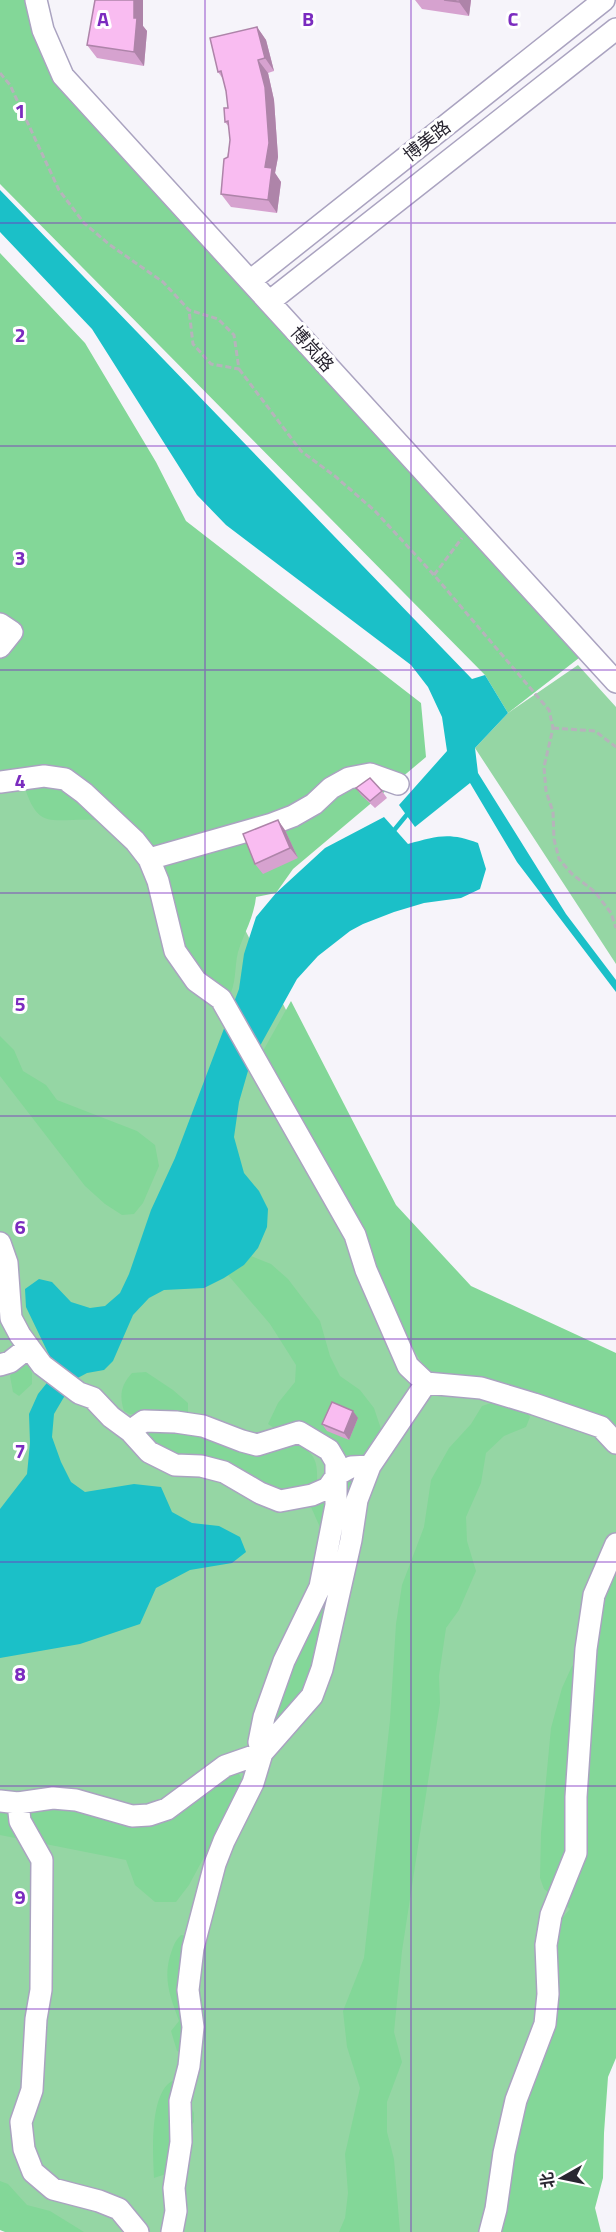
<svg xmlns="http://www.w3.org/2000/svg" width="616" height="2232" font-family="'Titillium Web','Noto Sans SC',sans-serif">
<style>
.green{fill:#95d6a4}
.forest{fill:#83d798}
.water{fill:#1bc0c8}
.lines{fill:none;stroke-linecap:round;stroke-linejoin:round}
.stream{stroke:#1bc0c8;stroke-width:4.5}
.minor-casing{stroke:#aaa3c0;stroke-width:24}
.path{stroke:#b6b3bb;stroke-width:3;stroke-dasharray:6 3;stroke-linecap:butt}
.minor{stroke:#fff;stroke-width:21}
.wall{fill:#d6a2cf}
.shaded-wall{fill:#ae84a9}
.building{fill:#f9bcf1;stroke:#ae84a9;stroke-width:1.5}
.grid{fill:none;stroke:#7b2cbf;stroke-width:1.5;stroke-opacity:0.55}
.labels{text-anchor:middle;stroke-width:6;stroke-linejoin:round;paint-order:stroke}
.street-label{font-size:18px;fill:#292631;stroke:#fff}
.grid-label{font-size:20px;text-anchor:middle;font-weight:bold;fill:#7b2cbf;stroke:#fff;stroke-width:6;stroke-linejoin:round;paint-order:stroke}
</style>
<rect width="100%" height="100%" fill="#f6f4fa"/>
<path class="green" d="M 578,665 L 616,707 L 616,964 L 475,748 L 508,713 Z
M 0,702 L 239,918 L 388,1209 L 463,1289 L 616,1363 L 616,1730 L 505,2232 L 36,2232 L 0,2215 Z"/>
<path class="forest" d="M 0,0 L 36,0 L 64,76 L 588,651 L 508,713 L 485,675 L 0,184 Z
M 0,253 L 85,343 L 156,462 L 186,521 L 421,703 L 426,757 L 293,869 L 276,893 L 256,897 C 254,917 244,933 238,952 C 234,968 237,984 228,998 L 209,1001 L 164,927 L 137,853 L 96,820 C 47,818 37,833 21,775 L 0,774 Z
M 291,1001 L 396,1205 L 471,1286 L 616,1353 L 616,1425 L 606,1419 L 434,1373 L 424,1366 L 403,1333 L 266,1065 L 263,1051 Z
M 0,1036 L 14,1050 L 23,1071 L 46,1085 L 57,1100 L 137,1131 L 155,1145 L 159,1166 L 143,1203 L 134,1214 L 122,1215 L 105,1204 L 85,1186 L 0,1076 Z
M 251,1256 L 271,1264 L 288,1279 L 320,1321 L 330,1356 L 340,1376 L 360,1390 L 374,1408 L 381,1429 L 377,1441 L 365,1457 C 336,1458 332,1445 313,1427 L 287,1426 L 277,1430 L 268,1424 L 278,1403 L 295,1382 L 296,1365 L 270,1324 L 228,1275 L 244,1265 Z
M 28,1365 L 32,1373 L 32,1384 L 19,1396 L 13,1392 L 10,1376 L 17,1366 Z
M 146,1372 L 173,1390 L 188,1403 L 188,1414 L 176,1416 L 130,1414 L 124,1411 C 119,1395 121,1385 132,1373 Z
M 494,1402 L 525,1410 L 530,1417 L 526,1427 L 504,1436 L 486,1453 L 481,1483 L 466,1517 L 467,1541 L 476,1571 L 459,1610 L 446,1628 L 439,1676 L 440,1703 L 402,1951 L 394,2032 L 402,2062 L 387,2102 L 387,2132 L 394,2159 L 400,2232 L 339,2232 L 345,2218 L 348,2193 L 345,2154 L 360,2088 L 347,2047 L 343,2011 L 364,1958 L 390,1720 L 396,1624 L 402,1585 L 424,1527 L 431,1480 L 449,1448 L 471,1424 L 482,1406 Z
M 145,1425 L 296,1443 C 314,1453 318,1460 317,1481 L 309,1489 L 291,1493 L 174,1458 L 138,1432 Z
M 350,1478 L 357,1479 L 310,1689 L 267,1747 L 264,1706 L 305,1605 L 323,1534 L 311,1507 Z
M 616,1553 L 616,2058 L 608,2077 L 604,2133 L 603,2178 L 595,2208 L 601,2232 L 496,2232 L 556,1932 L 559,1922 L 570,1909 L 544,1889 L 540,1878 L 541,1833 L 551,1728 L 562,1688 L 572,1666 L 590,1656 L 601,1598 Z
M 239,1774 L 244,1783 L 189,1885 L 176,1902 L 155,1902 L 135,1885 L 126,1860 L 0,1835 L 0,1809 L 63,1808 L 142,1826 L 163,1823 L 229,1775 Z
M 181,1935 L 200,1938 C 199,1955 197,1973 200,1990 C 204,2016 214,2033 196,2057 L 177,2051 L 171,2031 L 179,2021 C 171,1998 163,1981 170,1956 C 173,1947 174,1942 181,1935 Z
M 177,2079 L 194,2113 L 194,2122 L 173,2146 L 169,2173 L 154,2178 C 153,2155 148,2086 177,2079 Z
M 0,2181 L 8,2184 L 27,2205 L 50,2211 L 84,2232 L 5,2232 L 0,2230 Z"/>
<path class="water" d="M 0,190 L 472,679 L 485,675 L 508,713 L 475,748 L 478,773 L 566,914 L 616,980 L 616,992 L 517,862 L 470,783 L 415,827 L 399,805 L 447,751 L 442,717 L 428,687 L 411,665 L 226,525 L 197,495 L 92,329 L 0,232 Z
M 384,817 L 408,844 C 437,836 449,832 478,843 L 486,869 L 480,889 L 461,898 L 424,903 L 394,912 L 363,924 L 350,931 L 318,956 L 297,979 L 250,1064 L 239,1102 L 234,1137 L 244,1173 L 259,1191 L 268,1209 L 267,1227 L 258,1248 L 244,1265 L 224,1278 L 204,1288 L 164,1290 L 149,1298 L 133,1315 L 113,1361 L 104,1370 L 87,1373 L 74,1380 L 54,1414 L 52,1437 L 61,1462 L 71,1482 L 85,1492 L 134,1484 L 161,1487 L 172,1512 L 192,1523 L 219,1526 L 240,1537 L 246,1552 L 232,1563 L 190,1570 L 156,1588 L 140,1624 L 80,1644 L 0,1658 L 0,1509 L 27,1474 L 30,1443 L 29,1414 L 38,1394 L 50,1379 L 51,1359 L 26,1307 L 25,1289 L 39,1279 L 52,1282 L 71,1302 L 90,1308 L 105,1306 L 120,1293 L 129,1274 L 151,1210 L 175,1158 L 239,989 L 244,954 L 256,917 L 276,893 L 325,848 Z"/>
<g class="lines">
<path class="stream" d="M 391,834 L 409,812"/>
<defs>
<path id="minor" d="M 36,0 L 43,30 L 63,76 L 616,682
M 250,281 L 604,0
M 269,302 L 616,29
M 0,624 L 12,632 L 0,647
M 0,782 L 44,776 L 65,779 L 84,793 L 135,841 L 149,859 L 158,881 L 175,951 L 196,981 L 221,999 L 355,1235 L 366,1270 L 408,1366 L 426,1383 L 481,1388 L 534,1404 L 601,1427 L 616,1443
M 149,859 L 272,824 L 293,816 L 314,804 L 331,788 L 349,778 L 370,774 L 398,784
M 0,1243 L 7,1263 L 11,1318 L 20,1335 L 42,1365 L 79,1393 L 93,1398 L 111,1417 L 130,1431 L 149,1452 L 175,1465 L 201,1466 L 224,1472 L 260,1493 L 280,1501 L 312,1495 L 328,1488 L 337,1475 L 351,1467 L 370,1466
M 0,1365 L 10,1362 L 29,1347
M 130,1431 L 144,1421 L 176,1422 L 203,1426 L 242,1441 L 257,1445 L 299,1432 L 329,1450 L 336,1462 L 336,1505 L 320,1587 L 284,1661 L 264,1717 L 259,1742 L 262,1753
M 0,1801 L 18,1803 L 53,1798 L 76,1800 L 132,1816 L 149,1815 L 167,1809 L 225,1766 L 262,1753
M 18,1803 L 20,1821 L 42,1860 L 41,1990 L 36,2019 L 32,2090 L 21,2122 L 24,2149 L 33,2172 L 53,2189 L 99,2201 L 119,2209 L 138,2232
M 172,2232 L 176,2211 L 174,2188 L 181,2142 L 180,2101 L 189,2066 L 193,2027 L 188,1990 L 193,1948 L 215,1864 L 224,1841 L 253,1783 L 262,1753 L 312,1696 L 322,1669 L 351,1540 L 357,1500 L 370,1466 L 426,1383
M 490,2232 L 496,2209 L 504,2153 L 516,2100 L 545,2024 L 548,1994 L 546,1945 L 551,1915 L 576,1853 L 576,1797 L 586,1649 L 594,1595 L 616,1544"/>
</defs>
<use href="#minor" class="minor-casing"/>
<path class="path" d="M 0,73 L 10,85 L 59,190 L 84,223 L 110,245 L 163,282 L 189,310 L 218,319 L 234,335 L 239,369 L 211,364 L 193,344 L 189,310
M 239,369 L 301,451 L 336,477 L 375,511 L 434,575 L 549,710 L 553,728 L 544,767 L 546,791 L 553,812 L 554,839 L 559,859 L 572,874 L 595,892 L 611,913 L 616,928
M 434,575 L 462,538
M 553,728 L 595,731 L 616,747"/>
<use href="#minor" class="minor"/>
</g>
<path class="wall" d="M 95,0 L 143,0 L 143,26 L 147,31 L 144,66 L 97,58 L 87,45 Z
M 415,0 L 471,0 L 469,16 L 422,9 Z
M 257,27 L 266,40 L 274,71 L 268,73 L 274,100 L 278,157 L 275,173 L 281,182 L 277,213 L 231,207 L 221,194 L 230,140 L 229,127 L 225,122 L 228,108 L 226,91 L 223,79 L 218,72 Z
M 356,788 L 382,791 L 387,798 L 375,808 L 361,795 Z
M 285,830 L 298,858 L 263,874 L 255,864 Z
M 358,1418 L 349,1440 L 327,1431 L 322,1424 Z"/>
<path class="shaded-wall" d="M 134,0 L 143,0 L 143,26 L 147,31 L 144,66 L 134,52 Z
M 460,0 L 471,0 L 469,16 L 459,2 Z
M 257,27 L 266,40 L 274,71 L 265,58 Z
M 258,60 L 268,73 L 274,100 L 278,157 L 275,173 L 281,182 L 277,213 L 268,200 L 265,167 Z
M 278,820 L 285,830 L 298,858 L 290,848 Z
M 353,1411 L 358,1418 L 349,1440 L 344,1433 Z"/>
<path class="building" d="M 95,0 L 134,0 L 134,18 L 137,18 L 134,52 L 87,45 Z
M 444,0 L 460,0 L 459,2 Z
M 257,27 L 265,58 L 258,60 L 265,87 L 269,143 L 265,167 L 272,168 L 268,200 L 221,194 L 224,159 L 228,157 L 230,140 L 228,121 L 225,122 L 224,108 L 228,108 L 226,91 L 221,71 L 218,72 L 210,38 Z
M 370,778 L 382,791 L 370,801 L 356,788 Z
M 278,820 L 290,848 L 255,864 L 243,834 Z
M 332,1402 L 353,1411 L 344,1433 L 322,1424 Z"/>
<path class="grid" d="M 205,0 L 205,2232M 411,0 L 411,2232M 0,223 L 616,223M 0,446 L 616,446M 0,670 L 616,670M 0,893 L 616,893M 0,1116 L 616,1116M 0,1339 L 616,1339M 0,1562 L 616,1562M 0,1786 L 616,1786M 0,2009 L 616,2009"/>
<g class="labels">
<g class="street-label">
<text transform="translate(427 141) rotate(-38)" y="6">博美路</text>
<text transform="translate(312 349) rotate(48)" y="6">博岚路</text>
</g>
</g>
<g class="grid-label">
<text x="103" y="26">A</text>
<text x="308" y="26">B</text>
<text x="513" y="26">C</text>
<text x="20" y="118">1</text>
<text x="20" y="342">2</text>
<text x="20" y="565">3</text>
<text x="20" y="788">4</text>
<text x="20" y="1011">5</text>
<text x="20" y="1234">6</text>
<text x="20" y="1458">7</text>
<text x="20" y="1681">8</text>
<text x="20" y="1904">9</text>
</g>
<g transform="translate(562 2178) rotate(261)" stroke="#ffffff" stroke-width="4.5" paint-order="stroke">
<path d="M0-4.5L10 22L0 15L-10 22Z" fill="#292631"/>
<text y="-9" font-size="16" font-weight="bold" text-anchor="middle" fill="#292631">北</text>
</g>
</svg>
